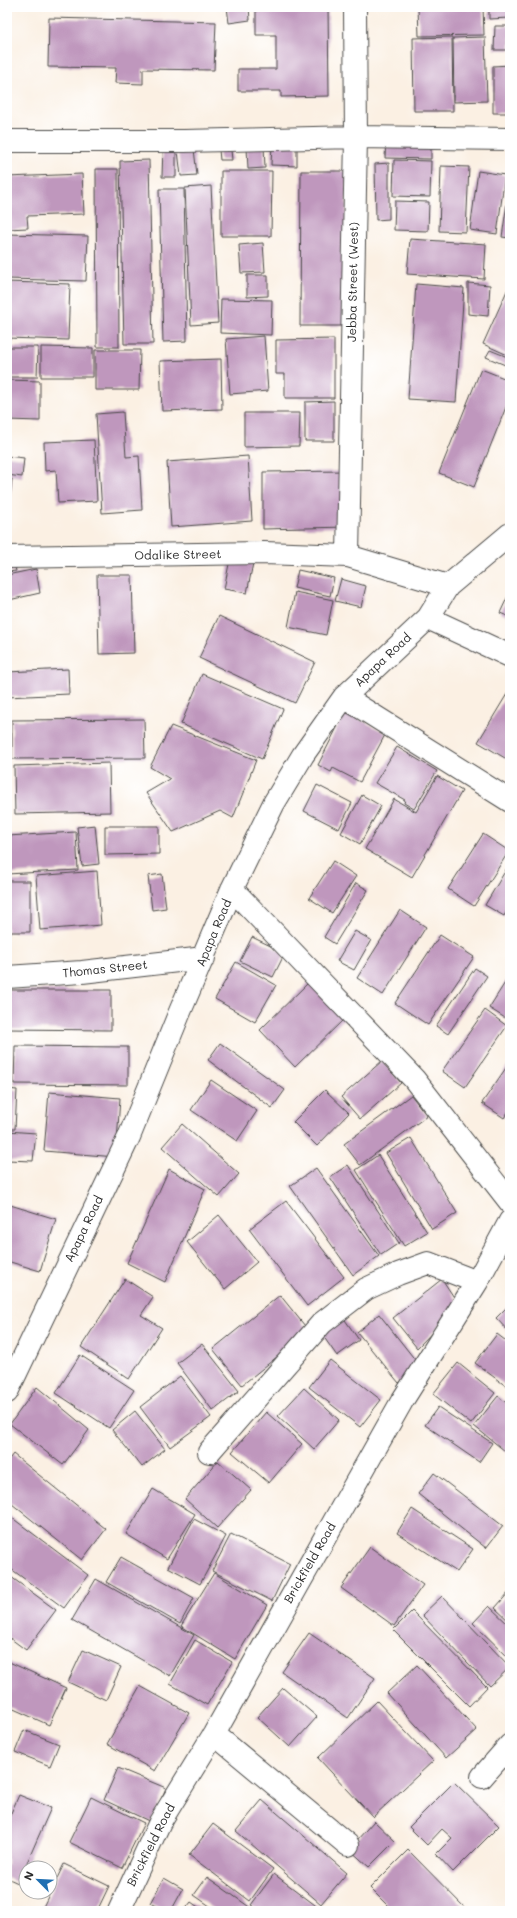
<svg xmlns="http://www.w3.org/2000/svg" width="517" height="1918" font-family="Mali,sans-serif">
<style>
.building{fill:#bf97bd}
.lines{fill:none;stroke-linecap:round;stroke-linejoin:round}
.minor-casing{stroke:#4a4947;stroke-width:24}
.minor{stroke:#fff;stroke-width:22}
.labels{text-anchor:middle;stroke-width:3;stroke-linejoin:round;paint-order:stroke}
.street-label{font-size:12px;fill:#2b2b2b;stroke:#fff}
</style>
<rect width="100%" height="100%" fill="#fff"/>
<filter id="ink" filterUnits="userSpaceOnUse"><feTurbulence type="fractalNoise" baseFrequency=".025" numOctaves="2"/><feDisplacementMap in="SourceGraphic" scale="8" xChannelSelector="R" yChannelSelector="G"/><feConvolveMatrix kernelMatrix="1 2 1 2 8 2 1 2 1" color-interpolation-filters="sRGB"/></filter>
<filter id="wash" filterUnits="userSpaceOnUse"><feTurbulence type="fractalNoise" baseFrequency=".012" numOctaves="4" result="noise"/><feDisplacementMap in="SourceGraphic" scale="16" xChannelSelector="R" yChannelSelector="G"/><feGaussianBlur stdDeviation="0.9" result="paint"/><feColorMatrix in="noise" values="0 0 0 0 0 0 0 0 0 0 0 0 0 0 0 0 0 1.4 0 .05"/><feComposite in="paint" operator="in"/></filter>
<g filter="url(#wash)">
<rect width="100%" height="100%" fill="#fbf0e3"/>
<g id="blocks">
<path class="building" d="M 227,7 L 249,7 L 250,20 L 229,23 Z
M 275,7 L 328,7 L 329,96 L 281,97 L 281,91 L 238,91 L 238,69 L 276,69 L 276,35 L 256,35 L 256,8 Z
M 418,7 L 483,7 L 484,35 L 419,36 Z
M 489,7 L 510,7 L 510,18 L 489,19 Z
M 49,18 L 216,22 L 214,70 L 143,69 L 143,84 L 115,83 L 116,68 L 48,67 Z
M 495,26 L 510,26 L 510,50 L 494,50 Z
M 452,37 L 453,111 L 414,111 L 413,38 Z
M 485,37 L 487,101 L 454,102 L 453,38 Z
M 510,65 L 510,113 L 493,113 L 493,66 Z
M 386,139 L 431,140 L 431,159 L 385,158 Z
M 272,143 L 297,144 L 297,166 L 271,165 Z
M 264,146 L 265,168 L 248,169 L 247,147 Z
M 163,148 L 176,148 L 176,177 L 162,177 Z
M 194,149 L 197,175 L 181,176 L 178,151 Z
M 219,150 L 231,150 L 232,160 L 220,160 Z
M 149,160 L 153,344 L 124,344 L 120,161 Z
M 394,160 L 431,161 L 430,197 L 393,196 Z
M 389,163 L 389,219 L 376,220 L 375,164 Z
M 441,166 L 469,167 L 466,232 L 439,231 Z
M 96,169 L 118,169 L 119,347 L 97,347 Z
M 221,171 L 272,171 L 271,236 L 221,236 Z
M 301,171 L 347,171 L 345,326 L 300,326 Z
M 478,171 L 505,175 L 497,234 L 470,230 Z
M 82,174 L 84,214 L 27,216 L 28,228 L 7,229 L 7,177 Z
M 211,186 L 218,323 L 191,325 L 185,188 Z
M 159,189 L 184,189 L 187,341 L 163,342 Z
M 509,189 L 510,189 L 510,238 L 502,237 Z
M 395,201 L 429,202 L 428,231 L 394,230 Z
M 7,234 L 88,236 L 86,281 L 7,279 Z
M 410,239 L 486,244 L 484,279 L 407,274 Z
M 263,243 L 265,272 L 241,273 L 239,245 Z
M 247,275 L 268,275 L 268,296 L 247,297 Z
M 7,282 L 70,284 L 68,340 L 7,338 Z
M 468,283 L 490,285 L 488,316 L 468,314 Z
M 416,284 L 464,288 L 456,402 L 408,399 Z
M 510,284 L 510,356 L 483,344 Z
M 221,299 L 272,300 L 271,335 L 220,333 Z
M 264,336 L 268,391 L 230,394 L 226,339 Z
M 334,339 L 334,398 L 285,398 L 285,374 L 276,374 L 276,340 Z
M 7,347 L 38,347 L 37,377 L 7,377 Z
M 41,347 L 93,348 L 93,377 L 41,377 Z
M 95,350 L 140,350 L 139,390 L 95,390 Z
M 490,350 L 510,358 L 510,367 L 486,357 Z
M 221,359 L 222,409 L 162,411 L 160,361 Z
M 481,369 L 509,380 L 510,377 L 510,397 L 474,487 L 439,473 Z
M 7,380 L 40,381 L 40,421 L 7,420 Z
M 334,401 L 334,441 L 305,441 L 305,402 Z
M 123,412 L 126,457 L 139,456 L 142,510 L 102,513 L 96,414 Z
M 244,413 L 300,413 L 299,446 L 244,447 Z
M 94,440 L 97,501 L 58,503 L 56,470 L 45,471 L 44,442 Z
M 7,456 L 24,458 L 22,477 L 7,475 Z
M 248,456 L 252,521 L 171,527 L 167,462 Z
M 346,471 L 347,527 L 263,529 L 263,472 Z
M 7,478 L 12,479 L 9,509 L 7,509 Z
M 7,559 L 13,560 L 16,571 L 7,572 Z
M 230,559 L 253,563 L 247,593 L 224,589 Z
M 36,569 L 40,593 L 9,600 L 7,575 Z
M 298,570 L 334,578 L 330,596 L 294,588 Z
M 97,575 L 132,575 L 134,653 L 99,654 Z
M 341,579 L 366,586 L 361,607 L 335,601 Z
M 295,592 L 333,600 L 326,635 L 288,627 Z
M 508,596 L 510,597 L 510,617 L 500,613 Z
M 219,616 L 315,662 L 295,703 L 199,658 Z
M 7,637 L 10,670 L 7,670 Z
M 68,669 L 69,694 L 7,697 L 7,672 Z
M 202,674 L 283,709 L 262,759 L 181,724 Z
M 510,689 L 510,761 L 478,742 Z
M 345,712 L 386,733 L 360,782 L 333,768 L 331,772 L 318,765 Z
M 144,719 L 145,758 L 12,759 L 12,720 Z
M 171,726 L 256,760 L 233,818 L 220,811 L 173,832 L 146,793 L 170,779 L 150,767 Z
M 397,747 L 437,771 L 414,809 L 404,803 L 405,800 L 375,783 Z
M 109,763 L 110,812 L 15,814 L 14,766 Z
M 437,776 L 462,791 L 412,877 L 365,849 L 394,799 L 416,812 Z
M 317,785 L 352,803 L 339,829 L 304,811 Z
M 362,795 L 381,806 L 360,844 L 341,833 Z
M 95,825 L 99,864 L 82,866 L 77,827 Z
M 105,826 L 159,826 L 159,854 L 105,855 Z
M 76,832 L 78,870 L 7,874 L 7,836 Z
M 483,834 L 509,851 L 474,906 L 448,889 Z
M 333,861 L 356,876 L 332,913 L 309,898 Z
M 510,863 L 510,905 L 504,916 L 485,905 Z
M 97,871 L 101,925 L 40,930 L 36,876 Z
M 162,874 L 166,908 L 152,910 L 148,876 Z
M 7,881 L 30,881 L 30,932 L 7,932 Z
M 356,883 L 368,890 L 335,944 L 324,937 Z
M 400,910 L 426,927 L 383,995 L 357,978 Z
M 355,931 L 371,940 L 354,970 L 337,961 Z
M 440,935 L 474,957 L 428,1025 L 395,1003 Z
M 252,937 L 285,953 L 273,977 L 240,961 Z
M 236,962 L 276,985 L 255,1022 L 215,999 Z
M 475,968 L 487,976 L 448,1034 L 436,1026 Z
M 508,978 L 510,979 L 510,1021 L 489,1008 Z
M 309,982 L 344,1019 L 295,1067 L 260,1030 Z
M 7,990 L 111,990 L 111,1030 L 7,1029 Z
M 485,1010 L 507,1026 L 465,1087 L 442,1071 Z
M 220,1043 L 285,1090 L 272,1108 L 208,1060 Z
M 15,1046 L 128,1047 L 128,1085 L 14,1084 Z
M 382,1061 L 401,1083 L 360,1119 L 341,1097 Z
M 510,1062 L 510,1109 L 504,1118 L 482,1103 Z
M 211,1080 L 257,1111 L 237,1141 L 191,1110 Z
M 7,1089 L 17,1090 L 15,1129 L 7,1129 Z
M 325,1090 L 349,1113 L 317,1146 L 293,1122 Z
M 49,1092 L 120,1098 L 116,1157 L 44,1151 Z
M 411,1095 L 427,1116 L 360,1165 L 344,1144 Z
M 182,1124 L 239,1174 L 219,1197 L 162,1147 Z
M 7,1131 L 36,1133 L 33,1161 L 7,1160 Z
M 411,1138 L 457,1213 L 432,1229 L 386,1153 Z
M 378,1155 L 427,1232 L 404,1246 L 356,1170 Z
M 348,1165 L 399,1243 L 381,1255 L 330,1177 Z
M 316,1168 L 379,1256 L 353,1275 L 290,1186 Z
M 169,1169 L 205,1189 L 165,1282 L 127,1263 Z
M 286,1201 L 344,1277 L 307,1306 L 249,1229 Z
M 7,1204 L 56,1219 L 40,1271 L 7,1261 Z
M 219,1215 L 257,1262 L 225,1289 L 187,1242 Z
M 125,1279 L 153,1297 L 141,1315 L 162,1328 L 129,1379 L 81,1347 Z
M 442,1279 L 459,1305 L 417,1348 L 393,1318 Z
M 280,1295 L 309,1331 L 242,1385 L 213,1349 Z
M 510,1304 L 510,1333 L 496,1318 Z
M 379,1314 L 420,1366 L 399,1383 L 357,1332 Z
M 343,1317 L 359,1340 L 337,1356 L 321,1333 Z
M 497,1334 L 510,1344 L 510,1389 L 475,1363 Z
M 202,1344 L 239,1391 L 213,1411 L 177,1363 Z
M 80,1355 L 134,1390 L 109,1428 L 56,1393 Z
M 330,1360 L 381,1400 L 360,1427 L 309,1387 Z
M 458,1363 L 495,1393 L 471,1424 L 433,1394 Z
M 180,1376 L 211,1417 L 170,1447 L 140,1407 Z
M 37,1387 L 89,1430 L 63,1465 L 10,1424 Z
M 304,1388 L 339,1420 L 314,1449 L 278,1416 Z
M 498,1396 L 510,1406 L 510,1455 L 474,1426 Z
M 438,1407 L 492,1443 L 479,1462 L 425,1425 Z
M 135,1411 L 165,1449 L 142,1467 L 112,1430 Z
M 266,1412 L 302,1444 L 269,1483 L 232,1452 Z
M 13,1454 L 106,1529 L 82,1560 L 7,1500 L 7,1462 Z
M 218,1461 L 251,1490 L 217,1528 L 185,1499 Z
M 434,1473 L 503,1526 L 486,1548 L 418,1494 Z
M 153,1489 L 195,1514 L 167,1559 L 126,1534 Z
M 412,1509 L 473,1549 L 457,1572 L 397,1533 Z
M 7,1514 L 88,1575 L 64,1608 L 7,1566 Z
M 194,1519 L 226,1536 L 200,1584 L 168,1567 Z
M 231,1534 L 290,1564 L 272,1601 L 212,1571 Z
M 370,1547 L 423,1585 L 394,1626 L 341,1588 Z
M 121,1557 L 194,1598 L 180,1624 L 106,1582 Z
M 214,1573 L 267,1605 L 235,1659 L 181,1626 Z
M 7,1574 L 56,1610 L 26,1650 L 7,1636 Z
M 96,1579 L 194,1635 L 170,1676 L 72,1620 Z
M 510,1591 L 510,1622 L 495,1608 Z
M 442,1596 L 510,1667 L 490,1686 L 422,1615 Z
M 489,1606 L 510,1626 L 510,1659 L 473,1623 Z
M 412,1611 L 487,1687 L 469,1706 L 393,1630 Z
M 309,1633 L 375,1678 L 348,1718 L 282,1672 Z
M 195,1640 L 232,1662 L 207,1705 L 170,1684 Z
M 83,1650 L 121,1667 L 106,1700 L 68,1682 Z
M 7,1661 L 66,1688 L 49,1725 L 7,1706 Z
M 417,1665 L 477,1730 L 446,1758 L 387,1693 Z
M 140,1686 L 189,1713 L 155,1771 L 107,1744 Z
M 283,1688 L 317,1717 L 290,1747 L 257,1717 Z
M 377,1701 L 433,1761 L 373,1817 L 318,1758 Z
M 24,1730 L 59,1744 L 50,1766 L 15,1752 Z
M 118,1768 L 166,1788 L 151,1822 L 104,1800 Z
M 454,1782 L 499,1826 L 453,1872 L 436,1854 L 452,1838 L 442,1829 L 427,1845 L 409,1827 Z
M 19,1795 L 51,1808 L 18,1883 L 7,1878 L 7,1822 Z
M 91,1797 L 144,1823 L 122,1868 L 69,1842 Z
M 262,1800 L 347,1873 L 321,1904 L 236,1831 Z
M 374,1821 L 395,1841 L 369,1867 L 349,1849 Z
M 213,1824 L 273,1869 L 250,1901 L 189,1855 Z
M 408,1850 L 468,1911 L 393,1911 L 370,1888 Z
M 64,1864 L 109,1886 L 97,1911 L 41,1911 Z
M 274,1874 L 319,1908 L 317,1911 L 260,1911 L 251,1905 Z
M 207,1877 L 255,1911 L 217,1911 L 194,1895 Z
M 164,1878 L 183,1889 L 171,1911 L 165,1911 L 150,1903 Z
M 191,1902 L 204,1911 L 184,1911 Z"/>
</g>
</g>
<g filter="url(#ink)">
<use href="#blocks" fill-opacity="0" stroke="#4a4947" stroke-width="1"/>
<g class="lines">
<defs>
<path id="minor" d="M 7,141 L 184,141 L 356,137 L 510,139
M 348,556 L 356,137 L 355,7
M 7,557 L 264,553 L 348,556 L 448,586
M 428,618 L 510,656
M 344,697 L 510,801
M 232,889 L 414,1079 L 510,1202
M 7,977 L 82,972 L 204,958
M 7,1392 L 129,1137 L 179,1014 L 232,889 L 274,803 L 303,755 L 344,697 L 428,618 L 448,586 L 510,534
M 209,1452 L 322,1323 L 366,1289 L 398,1274 L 428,1263 L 477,1282
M 214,1734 L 348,1845
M 482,1777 L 510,1745
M 119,1911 L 160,1822 L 214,1734 L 402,1401 L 477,1282 L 510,1221"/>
</defs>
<use href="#minor" class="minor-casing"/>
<use href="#minor" class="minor"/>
</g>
</g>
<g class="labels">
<g class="street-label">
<text transform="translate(353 282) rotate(-89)" y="4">Jebba Street (West)</text>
<text transform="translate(178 555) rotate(-1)" y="4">Odalike Street</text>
<text transform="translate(383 660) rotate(-43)" y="4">Apapa Road</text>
<text transform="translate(214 933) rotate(-67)" y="4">Apapa Road</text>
<text transform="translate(105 969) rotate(-6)" y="4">Thomas Street</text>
<text transform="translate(84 1229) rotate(-64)" y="4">Apapa Road</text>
<text transform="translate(310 1563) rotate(-60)" y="4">Brickfield Road</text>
<text transform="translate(151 1845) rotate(-63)" y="4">Brickfield Road</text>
</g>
</g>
<rect width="517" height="1918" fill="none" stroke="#fff" stroke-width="24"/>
<g transform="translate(38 1880) rotate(294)"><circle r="19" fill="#ffffff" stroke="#aaaaaa"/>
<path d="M0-3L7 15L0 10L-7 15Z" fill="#1f6fb2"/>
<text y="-6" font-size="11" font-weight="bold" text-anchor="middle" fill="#2b2b2b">N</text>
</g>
</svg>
